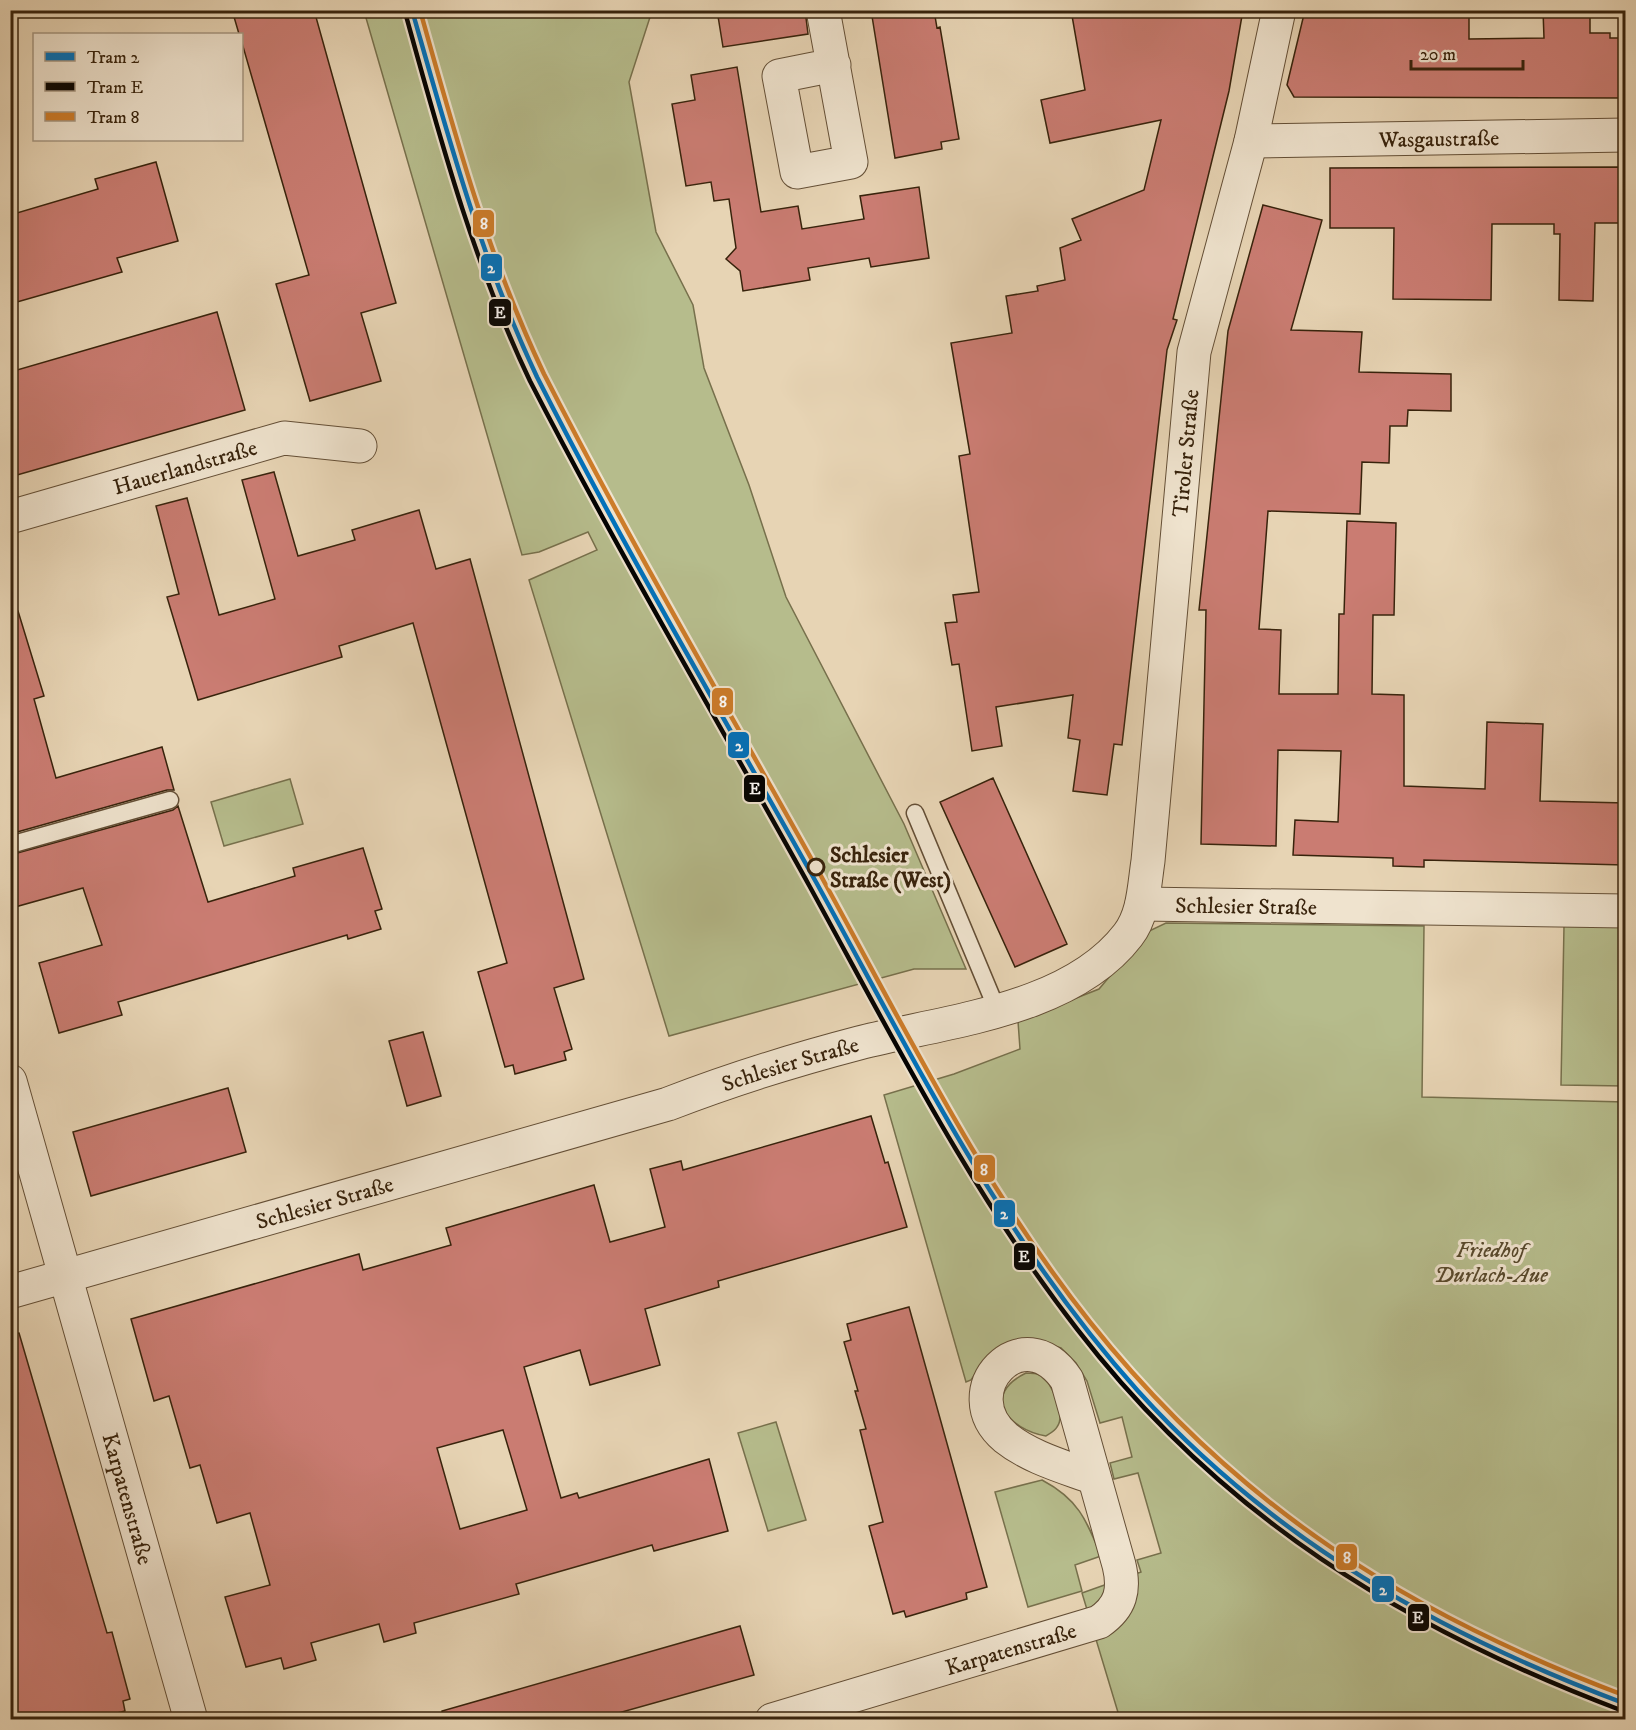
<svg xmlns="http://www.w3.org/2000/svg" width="1636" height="1730" font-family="'IM FELL DW Pica',serif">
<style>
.green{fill:#b6bc8c;stroke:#77704c;stroke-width:1.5}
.building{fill:#ca7c72;stroke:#38230c;stroke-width:1.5;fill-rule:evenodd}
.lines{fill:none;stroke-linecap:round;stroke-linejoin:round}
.lane-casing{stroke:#644f36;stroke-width:19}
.street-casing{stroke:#644f36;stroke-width:35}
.lane{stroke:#efe3ce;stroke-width:16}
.street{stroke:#efe3ce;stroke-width:33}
.tram-1-casing{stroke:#efe3ce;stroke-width:9}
.tram-2-casing{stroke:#efe3ce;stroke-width:9}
.tram-3-casing{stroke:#efe3ce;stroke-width:9}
.tram-1{stroke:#0071bc;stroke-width:4.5}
.tram-2{stroke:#000;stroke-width:4.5}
.tram-3{stroke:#cd7c29;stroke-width:4.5}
.stop-dot{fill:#efe3ce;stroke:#38230c;stroke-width:3}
.labels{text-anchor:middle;stroke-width:6;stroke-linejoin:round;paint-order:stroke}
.street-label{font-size:22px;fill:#38230c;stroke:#efe3ce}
.stop-label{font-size:22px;font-weight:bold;fill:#38230c;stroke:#efe3ce;text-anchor:start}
.park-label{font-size:22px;font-style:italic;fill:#58492c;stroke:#efe3ce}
.line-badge{stroke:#efe3ce;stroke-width:2}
.badge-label{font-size:16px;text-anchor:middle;font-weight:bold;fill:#fff}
</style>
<rect width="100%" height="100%" fill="#e7d4b4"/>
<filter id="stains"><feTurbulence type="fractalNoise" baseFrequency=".00333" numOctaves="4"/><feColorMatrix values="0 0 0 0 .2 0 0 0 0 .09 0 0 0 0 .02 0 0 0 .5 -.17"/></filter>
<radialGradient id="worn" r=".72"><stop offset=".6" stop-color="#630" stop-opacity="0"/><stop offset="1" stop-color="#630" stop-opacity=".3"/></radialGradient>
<path class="green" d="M 364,11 L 652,11 L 629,82 L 656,232 L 693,305 L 704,368 L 749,485 L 786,597 L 904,824 L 966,969 L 914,969 L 669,1036 L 529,580 L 597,550 L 588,532 L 539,552 L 522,555 Z
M 290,779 L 303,824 L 224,846 L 211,802 Z
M 1166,923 L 1424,926 L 1422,1097 L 1625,1102 L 1625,1719 L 1120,1719 L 1082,1593 L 1141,1572 L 1137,1560 L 1161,1553 L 1138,1473 L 1114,1479 L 1110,1463 L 1132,1457 L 1122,1417 L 1100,1423 L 1087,1381 L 1076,1363 L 1061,1348 L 1040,1342 L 984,1361 L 971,1380 L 966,1382 L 884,1095 L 954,1074 L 1020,1049 L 1018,1021 L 1099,989 L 1147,932 Z
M 1564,926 L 1625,927 L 1625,1086 L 1561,1085 Z
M 1026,1373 C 1031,1373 1036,1373 1040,1375 C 1052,1383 1066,1415 1057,1427 C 1055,1431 1049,1434 1046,1436 C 1007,1429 981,1395 1026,1373 Z
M 776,1422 L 806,1520 L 768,1531 L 738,1433 Z
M 1042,1480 C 1078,1499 1086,1519 1101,1556 L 1075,1565 L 1082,1591 L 1028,1607 L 995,1492 Z"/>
<path class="building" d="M 232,10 L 314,10 L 396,303 L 361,313 L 381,381 L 310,401 L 276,284 L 309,275 L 242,43 L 242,34 L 239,34 Z
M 717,10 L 805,10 L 808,34 L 723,47 Z
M 871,10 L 934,10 L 937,28 L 940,27 L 959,139 L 941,142 L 942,149 L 895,158 Z
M 1071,10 L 1243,10 L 1229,91 L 1173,319 L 1177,320 L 1167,350 L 1122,745 L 1114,744 L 1107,795 L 1073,791 L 1080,740 L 1068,738 L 1073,695 L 996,707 L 1002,746 L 972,751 L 959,664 L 952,665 L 945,623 L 957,622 L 953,595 L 979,592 L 959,456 L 970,454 L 951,343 L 1012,333 L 1006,296 L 1038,291 L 1037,286 L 1065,280 L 1060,248 L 1081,240 L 1072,219 L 1144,190 L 1161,120 L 1050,143 L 1041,100 L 1085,90 Z
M 1305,10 L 1469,10 L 1469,39 L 1544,38 L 1543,10 L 1590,10 L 1590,33 L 1610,33 L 1610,38 L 1626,38 L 1626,98 L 1294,97 L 1287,85 Z
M 737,67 L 761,212 L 798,206 L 802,229 L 864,219 L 860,196 L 919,187 L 929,258 L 871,267 L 869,258 L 808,268 L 810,280 L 743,291 L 740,271 L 726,259 L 736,248 L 729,199 L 714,201 L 711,182 L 686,186 L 672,104 L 695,100 L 691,75 Z
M 156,162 L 178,241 L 117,258 L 122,272 L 10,304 L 10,215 L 98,189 L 95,179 Z
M 1626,167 L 1626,223 L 1595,223 L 1593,301 L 1559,300 L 1560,234 L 1554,234 L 1554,224 L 1492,224 L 1491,300 L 1393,299 L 1394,228 L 1330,228 L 1330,168 Z
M 1263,205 L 1322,220 L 1291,330 L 1362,332 L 1359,372 L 1451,374 L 1451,411 L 1408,410 L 1407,426 L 1390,426 L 1389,463 L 1362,462 L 1360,514 L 1268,511 L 1259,629 L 1281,630 L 1279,694 L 1338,694 L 1339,614 L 1344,614 L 1347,521 L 1396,523 L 1394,615 L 1373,615 L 1372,694 L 1404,695 L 1404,786 L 1485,789 L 1487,722 L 1543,724 L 1540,801 L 1626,803 L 1625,865 L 1424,860 L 1424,867 L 1393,866 L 1393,858 L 1293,855 L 1295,820 L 1338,822 L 1341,751 L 1278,750 L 1276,846 L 1201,844 L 1206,610 L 1199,610 L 1206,545 L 1228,331 Z
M 217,312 L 245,410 L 10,477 L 10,372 Z
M 274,472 L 298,556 L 355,540 L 352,530 L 419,510 L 436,569 L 470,559 L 584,979 L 554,988 L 572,1049 L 564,1052 L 566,1060 L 515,1074 L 513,1065 L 505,1067 L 478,972 L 507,963 L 413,623 L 339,646 L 342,657 L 198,700 L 167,597 L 179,594 L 156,506 L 187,498 L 219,615 L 275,599 L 242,480 Z
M 18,611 L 44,696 L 34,699 L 56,778 L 162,747 L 174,790 L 167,790 L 10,834 L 10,612 Z
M 993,778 L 1067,944 L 1015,967 L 940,802 Z
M 178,806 L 208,902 L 295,876 L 293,868 L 363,848 L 382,909 L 375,911 L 381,929 L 348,939 L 347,935 L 118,1002 L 122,1015 L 59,1033 L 39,963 L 102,945 L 83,888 L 15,907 L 10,891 L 10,855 L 173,810 Z
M 423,1032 L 441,1096 L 407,1106 L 389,1041 Z
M 228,1088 L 246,1152 L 91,1196 L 73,1132 Z
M 871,1116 L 885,1163 L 888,1162 L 907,1227 L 718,1281 L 719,1287 L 645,1309 L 660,1365 L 590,1385 L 580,1350 L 524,1367 L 561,1498 L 577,1493 L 579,1498 L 709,1459 L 728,1531 L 654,1551 L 652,1545 L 516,1584 L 519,1594 L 414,1623 L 416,1633 L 384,1642 L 379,1624 L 311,1643 L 316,1660 L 284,1669 L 281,1658 L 246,1667 L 225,1597 L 270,1585 L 250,1513 L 217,1523 L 200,1465 L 190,1468 L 169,1396 L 154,1401 L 131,1319 L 359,1254 L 363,1270 L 451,1245 L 446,1228 L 594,1185 L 610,1242 L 665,1227 L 650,1169 L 681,1161 L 683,1170 ZM 503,1430 L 527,1510 L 460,1529 L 437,1448 Z
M 909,1307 L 987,1587 L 966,1593 L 967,1599 L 906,1617 L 904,1611 L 893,1614 L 869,1526 L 883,1522 L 860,1430 L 866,1429 L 855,1391 L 858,1391 L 844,1342 L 851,1340 L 847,1324 Z
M 19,1333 L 107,1633 L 112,1632 L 130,1699 L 123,1701 L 125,1711 L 94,1719 L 10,1719 L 10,1334 Z
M 740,1626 L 754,1675 L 597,1719 L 443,1719 L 442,1711 Z"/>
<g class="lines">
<defs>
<path id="lane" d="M 915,813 L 998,1012
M 10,845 L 170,800"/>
<g id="street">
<path d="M 823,10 L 851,162 L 797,172 L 779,76 L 834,65"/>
<path id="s1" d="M 1251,141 L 1626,135"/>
<path id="s2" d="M 10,517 L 284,438 L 360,446"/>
<path id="s3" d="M 1142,904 L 1626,911"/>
<path id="s4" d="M 10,1081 L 191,1720"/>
<path id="s5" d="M 10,1292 L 668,1104 C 730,1080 794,1060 859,1043 C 944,1021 1070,1011 1128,935 C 1144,914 1144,887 1148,861 L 1194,352 L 1251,141 L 1279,10"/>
<path id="s6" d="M 772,1720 L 1099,1622 C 1121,1607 1125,1590 1119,1565 L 1067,1380 C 1023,1314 951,1392 1006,1438 C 1031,1458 1065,1467 1094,1478"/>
</g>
</defs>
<use href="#lane" class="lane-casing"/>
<use href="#street" class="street-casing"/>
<use href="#lane" class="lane"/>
<use href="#street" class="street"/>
<defs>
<path id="tram-1" d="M 412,10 C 448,136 481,259 537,377 C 624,548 722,714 816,882 C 913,1057 1003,1241 1138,1391 C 1273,1540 1439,1634 1626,1704"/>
<path id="tram-2" d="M 405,12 C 440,138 473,262 530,381 C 618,552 717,719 810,887 C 893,1038 971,1193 1077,1329 C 1222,1517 1403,1628 1623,1711"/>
<path id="tram-3" d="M 420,10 C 455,135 488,257 544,374 C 631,544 728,709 821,876 C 905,1028 982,1186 1090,1322 C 1236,1506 1408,1614 1626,1696"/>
</defs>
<use href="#tram-1" class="tram-1-casing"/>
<use href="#tram-2" class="tram-2-casing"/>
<use href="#tram-3" class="tram-3-casing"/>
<use href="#tram-1" class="tram-1"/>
<use href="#tram-2" class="tram-2"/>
<use href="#tram-3" class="tram-3"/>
</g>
<circle class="stop-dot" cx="816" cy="867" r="8"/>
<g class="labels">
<g class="street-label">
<text dy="8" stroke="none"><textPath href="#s1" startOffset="188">Wasgaustraße</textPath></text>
<text dy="8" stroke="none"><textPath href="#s5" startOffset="1668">Tiroler Straße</textPath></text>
<text dy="8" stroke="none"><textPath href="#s2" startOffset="182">Hauerlandstraße</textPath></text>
<text dy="8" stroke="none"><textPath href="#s3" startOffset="104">Schlesier Straße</textPath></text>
<text dy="8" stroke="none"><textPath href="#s5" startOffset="813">Schlesier Straße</textPath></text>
<text dy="8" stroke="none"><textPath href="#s5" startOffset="327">Schlesier Straße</textPath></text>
<text dy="8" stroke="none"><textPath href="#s4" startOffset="434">Karpatenstraße</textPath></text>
<text dy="8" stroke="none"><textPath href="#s6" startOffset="249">Karpatenstraße</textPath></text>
</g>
<g class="stop-label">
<text x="830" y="862">Schlesier<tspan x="830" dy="25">Straße (West)</tspan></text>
</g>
<g class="park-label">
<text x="1491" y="1257">Friedhof<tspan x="1491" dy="25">Durlach-Aue</tspan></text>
</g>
</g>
<g class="line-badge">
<rect x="472" y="209" width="23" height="29" rx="6" fill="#cd7c29"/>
<rect x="480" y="253" width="23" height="29" rx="6" fill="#0071bc"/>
<rect x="488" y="298" width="24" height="29" rx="6" fill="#000"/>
<rect x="711" y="687" width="23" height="29" rx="6" fill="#cd7c29"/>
<rect x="727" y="731" width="23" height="28" rx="6" fill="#0071bc"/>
<rect x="743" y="774" width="23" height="29" rx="6" fill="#000"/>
<rect x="973" y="1154" width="23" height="29" rx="6" fill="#cd7c29"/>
<rect x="993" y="1199" width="23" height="29" rx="6" fill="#0071bc"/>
<rect x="1013" y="1242" width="23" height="29" rx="6" fill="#000"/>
<rect x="1335" y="1543" width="23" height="28" rx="6" fill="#cd7c29"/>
<rect x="1371" y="1575" width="24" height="28" rx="6" fill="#0071bc"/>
<rect x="1407" y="1603" width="23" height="29" rx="6" fill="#000"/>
</g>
<g class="badge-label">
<text x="484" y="229">8</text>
<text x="491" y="273">2</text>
<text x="500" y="318">E</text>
<text x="723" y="707">8</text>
<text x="739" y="751">2</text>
<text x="755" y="794">E</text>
<text x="984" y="1175">8</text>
<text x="1004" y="1219">2</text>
<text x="1024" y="1262">E</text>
<text x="1347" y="1563">8</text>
<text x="1383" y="1595">2</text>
<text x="1418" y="1623">E</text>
</g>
<rect width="1636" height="1730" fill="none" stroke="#e7d4b4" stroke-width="36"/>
<rect x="12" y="12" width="1612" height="1706" fill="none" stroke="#38230c" stroke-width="3"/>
<rect x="18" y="18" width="1600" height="1694" fill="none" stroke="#38230c" stroke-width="1.5"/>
<rect x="33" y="33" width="210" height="108" fill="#efe3ce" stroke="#a69680" stroke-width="1.5"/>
<rect x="45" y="52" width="30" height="9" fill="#0071bc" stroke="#a69680" stroke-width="1.5"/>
<text x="87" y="63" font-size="18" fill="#38230c">Tram 2</text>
<rect x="45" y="82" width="30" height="9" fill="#000000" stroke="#a69680" stroke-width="1.5"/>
<text x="87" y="93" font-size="18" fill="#38230c">Tram E</text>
<rect x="45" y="112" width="30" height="9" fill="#cd7c29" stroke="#a69680" stroke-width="1.5"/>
<text x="87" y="123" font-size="18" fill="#38230c">Tram 8</text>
<path d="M1411 60v9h112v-9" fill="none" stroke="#38230c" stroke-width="3"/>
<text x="1420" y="60" font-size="18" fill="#38230c" stroke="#efe3ce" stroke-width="4.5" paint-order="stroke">20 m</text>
<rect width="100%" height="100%" filter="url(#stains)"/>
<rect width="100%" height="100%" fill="url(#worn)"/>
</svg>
